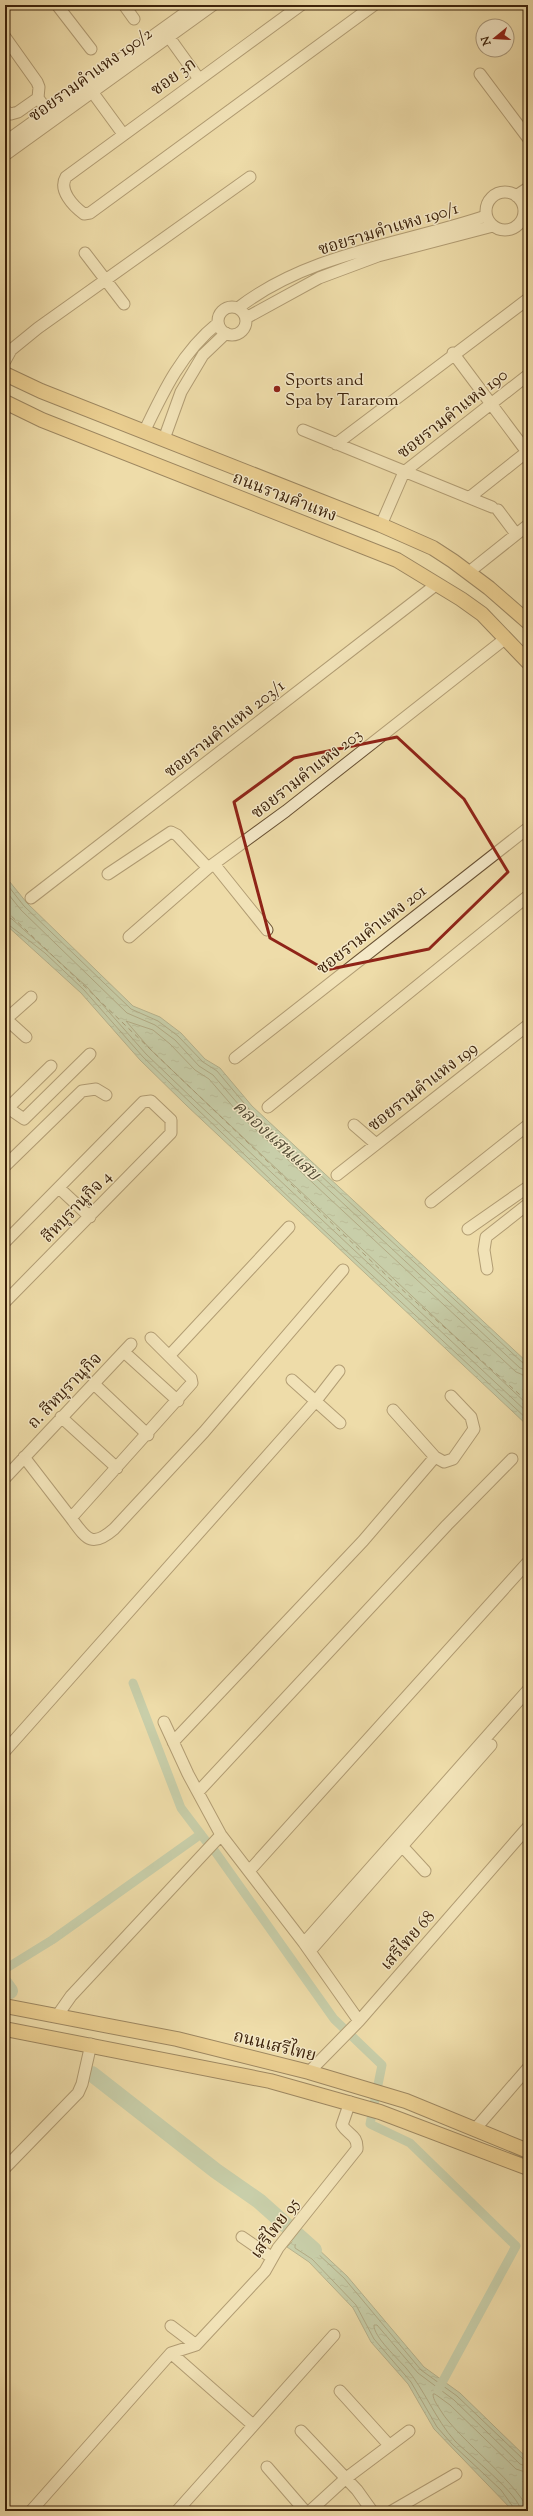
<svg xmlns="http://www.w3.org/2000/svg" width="533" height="2516" font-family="'Sorts Mill Goudy','Noto Serif Thai',serif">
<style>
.water{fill:url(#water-ripples);stroke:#747e69}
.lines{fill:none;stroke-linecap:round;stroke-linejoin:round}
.shore{stroke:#6a6f59;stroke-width:1}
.canal{stroke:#99bca8;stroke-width:9}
.river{stroke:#99bca8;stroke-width:16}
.ferry{stroke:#585039;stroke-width:1;stroke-dasharray:5 4;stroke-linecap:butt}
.minor-casing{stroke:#685032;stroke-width:13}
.major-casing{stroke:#3c220a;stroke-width:16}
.minor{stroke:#f4e8c7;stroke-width:11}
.major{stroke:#e7be74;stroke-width:14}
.marked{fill:none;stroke:#8f2418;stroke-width:3;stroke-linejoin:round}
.poi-dot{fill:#8f2418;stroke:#f4e8c7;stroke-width:1.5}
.labels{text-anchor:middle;stroke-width:3;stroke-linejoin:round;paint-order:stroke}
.street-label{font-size:17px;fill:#3c220a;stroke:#f4e8c7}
.poi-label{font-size:17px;fill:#3c220a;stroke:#f4e8c7;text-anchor:start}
.water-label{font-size:18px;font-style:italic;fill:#585039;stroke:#f4e8c7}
</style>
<defs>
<pattern id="water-ripples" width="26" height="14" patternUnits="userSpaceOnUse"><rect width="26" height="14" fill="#99bca8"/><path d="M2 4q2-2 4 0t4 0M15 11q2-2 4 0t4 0" fill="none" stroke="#7e9887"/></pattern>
</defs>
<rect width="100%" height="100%" fill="#eedca9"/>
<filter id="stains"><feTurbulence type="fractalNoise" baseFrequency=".005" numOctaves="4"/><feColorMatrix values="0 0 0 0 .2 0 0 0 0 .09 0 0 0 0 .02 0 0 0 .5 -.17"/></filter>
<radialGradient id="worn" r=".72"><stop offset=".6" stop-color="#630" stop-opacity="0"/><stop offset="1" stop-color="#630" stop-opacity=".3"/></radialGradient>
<path class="water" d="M 5,876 L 27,903 L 133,1006 L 160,1017 L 181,1033 L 205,1059 L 220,1068 L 252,1106 L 528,1363 L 528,1426 L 186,1105 L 140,1060 L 81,993 L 5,924 Z
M 301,2233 L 347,2276 L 424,2367 L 460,2393 L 528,2459 L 528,2511 L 513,2511 L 434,2429 L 408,2384 L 371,2342 L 353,2308 L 309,2262 L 287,2247 Z"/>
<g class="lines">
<path class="shore" d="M 5,882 L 24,906 L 131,1009 L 158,1021 L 178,1036 L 203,1062 L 217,1071 L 249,1109 L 524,1364 L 528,1366
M 5,890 L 21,910 L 127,1013 L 155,1025 L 175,1040 L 199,1066 L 213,1075 L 246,1113 L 520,1368 L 528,1371
M 5,917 L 12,919 L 87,987 L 146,1054 L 193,1099 L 528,1413
M 5,922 L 45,953 L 84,990 L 143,1057 L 301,1209 L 528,1420
M 528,1377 L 516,1372 L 242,1117 L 209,1079 L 195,1070 L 170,1044 L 153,1030 L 126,1021 L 150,1049 L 197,1094 L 528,1405
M 516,2511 L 501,2490 L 452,2444 L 437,2427 L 411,2382 L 374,2339 L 356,2305 L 312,2259 L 295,2248 L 295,2245 L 303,2240 L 344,2278 L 421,2370 L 457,2396 L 524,2460 L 528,2462
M 521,2511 C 520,2495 468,2454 455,2441 C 435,2419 425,2390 406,2368 C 398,2359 373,2336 374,2325 L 377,2325 L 418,2373 L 454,2400 L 520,2464 L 528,2467
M 527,2511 C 527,2491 456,2437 441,2411 C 438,2406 433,2400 433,2394 L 435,2394 L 450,2405 L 516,2469 L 528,2473"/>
<path class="canal" d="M 133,1683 L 181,1808 L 206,1841
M 214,1850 L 334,2019 L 382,2065 L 370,2124 L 410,2143 L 516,2246 L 438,2390
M 5,1969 L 52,1940 L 201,1834"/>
<path class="river" d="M 5,1984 L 10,1991
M 92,2074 L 216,2171 L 259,2201 L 314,2250"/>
<path class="ferry" d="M 5,910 L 388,1277 L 528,1402"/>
<defs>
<path id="minor" d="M 57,5 L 91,49
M 124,5 L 134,19
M 301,5 L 66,177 C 58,190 73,206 84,214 L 90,213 L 374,5
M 166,33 L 199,79
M 5,37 L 37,82 L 39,87 L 38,98 L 52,117
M 480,74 L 528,138
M 93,93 L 123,134
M 5,111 L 11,114 L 18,112 L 38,98
M 5,142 L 196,5
M 5,155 L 213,5
M486 211a19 19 0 1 1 38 0a19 19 0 1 1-38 0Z
M 516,196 L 528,188
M 85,253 L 124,304
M218 321a14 14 0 1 1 28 0a14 14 0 1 1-28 0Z
M 238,308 C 309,253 403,244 486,216
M 246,318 L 319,278 L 378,256 L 493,226
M 453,353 L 527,452
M 5,361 L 11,350 L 38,328 L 250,177
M 303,430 L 492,507
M 144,432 C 164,390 182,352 218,323
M 164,439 L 181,392 L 203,355 L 226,333
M 336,444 L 528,299
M 470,497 L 528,451
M 498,510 L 516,534
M 381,525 L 404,472 L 528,375
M 469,572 L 528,525
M 214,864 L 267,930
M 108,874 L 171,832 L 177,835 L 208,868
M 31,898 L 437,584
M 129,937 L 208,868 L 286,811 L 506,638
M 6,1019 L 26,1037
M 5,1020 L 31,997
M 235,1058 L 528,828
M 268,1107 L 528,896
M 8,1108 L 24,1119 L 90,1054
M 5,1111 L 51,1066
M 354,1125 L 376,1144
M 5,1166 L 82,1091 L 96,1089 L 106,1095
M 337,1175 L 528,1025
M 59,1188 L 90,1217
M 431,1202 L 528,1125
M 468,1229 L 528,1187
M 5,1242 L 143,1102 L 151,1101 L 171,1120 L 171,1133 L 5,1302
M 487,1269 L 484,1250 L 486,1237 L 528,1204
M 124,1352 L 178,1401
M 169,1356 L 289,1227
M 292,1380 L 340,1423
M 94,1384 L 148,1435
M 61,1417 L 117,1468
M 24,1457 L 71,1518 L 192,1383 L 191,1378 L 151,1338
M 435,1457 L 444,1462 L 453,1459 L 474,1429 L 471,1417 L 451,1396
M 5,1478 L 131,1344
M 71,1518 C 86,1538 91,1549 114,1529 L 204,1432 L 343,1270
M 164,1722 L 188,1774 L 221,1835 L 304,1943 L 359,2021
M 173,1742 L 363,1541 L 435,1457 L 393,1410
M 5,1751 L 315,1402 L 339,1371
M 198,1792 L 447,1525 L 512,1459
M 402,1846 L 425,1871
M 250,1870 L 528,1562
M 304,1943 L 528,1690
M 310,1951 L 491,1745
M 57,2016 L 71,1996 L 221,1835
M 309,2072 L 359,2021 L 528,1827
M 476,2128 L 528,2068
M 5,2168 L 78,2093 L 82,2084 L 91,2044
M 242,2237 L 271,2257
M 171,2326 L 196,2345
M 171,2353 L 196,2345 L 265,2271 L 278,2248 L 357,2149 C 358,2135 348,2135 342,2125 L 350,2102
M 340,2391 L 389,2445
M 301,2431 L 357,2490 L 372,2511
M 267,2467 L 305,2511
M 31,2511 L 171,2353 L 253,2425
M 177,2511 L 334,2335
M 310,2511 L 345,2479 L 409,2431
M 392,2511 L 456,2474"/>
<path id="major" d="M 5,374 L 41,391 L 381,525 L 433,548 L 453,561 L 489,588 L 528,622
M 5,402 L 42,420 L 397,560 L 461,599 L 482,614 L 528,662
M 5,2006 L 177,2039 L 309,2072 L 406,2101 L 528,2151
M 5,2029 L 270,2081 L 380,2112 L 528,2168"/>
</defs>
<use href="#minor" class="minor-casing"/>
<use href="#major" class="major-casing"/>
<use href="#minor" class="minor"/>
<use href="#major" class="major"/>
</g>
<path d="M0 0H533V2516H0ZM 397,737 L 464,799 L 508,872 L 429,949 L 326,970 L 270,938 L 234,802 L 294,758 Z" fill="#eedca9" fill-opacity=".55" fill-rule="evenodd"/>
<path class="marked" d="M 397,737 L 464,799 L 508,872 L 429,949 L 326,970 L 270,938 L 234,802 L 294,758 Z"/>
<circle class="poi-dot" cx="277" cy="389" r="4"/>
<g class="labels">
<g class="street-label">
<text transform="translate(90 74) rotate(-36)" y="6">ซอยรามคำแหง 190/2</text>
<text transform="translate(173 76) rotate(-36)" y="6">ซอย 3ก</text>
<text transform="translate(388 228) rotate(-17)" y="6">ซอยรามคำแหง 190/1</text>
<text transform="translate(452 413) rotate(-38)" y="6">ซอยรามคำแหง 190</text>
<text transform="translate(285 496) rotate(21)" y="6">ถนนรามคำแหง</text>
<text transform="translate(224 728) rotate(-38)" y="6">ซอยรามคำแหง 203/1</text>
<text transform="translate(306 773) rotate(-38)" y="6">ซอยรามคำแหง 203</text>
<text transform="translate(371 929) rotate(-38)" y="6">ซอยรามคำแหง 201</text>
<text transform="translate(422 1086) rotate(-38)" y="6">ซอยรามคำแหง 199</text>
<text transform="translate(76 1206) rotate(-46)" y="6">สีหบุรานุกิจ 4</text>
<text transform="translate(64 1390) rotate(-46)" y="6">ถ. สีหบุรานุกิจ</text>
<text transform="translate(407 1940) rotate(-49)" y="6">เสรีไทย 68</text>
<text transform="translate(275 2045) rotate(14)" y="6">ถนนเสรีไทย</text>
<text transform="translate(274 2228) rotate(-54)" y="6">เสรีไทย 95</text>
</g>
<g class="poi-label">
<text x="285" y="385">Sports and<tspan x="285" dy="20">Spa by Tararom</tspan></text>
</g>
<g class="water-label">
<text transform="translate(277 1140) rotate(42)" y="6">คลองแสนแสบ</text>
</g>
</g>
<rect width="533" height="2516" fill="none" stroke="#eedca9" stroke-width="20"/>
<rect x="6" y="6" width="521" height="2504" fill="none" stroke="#3c220a" stroke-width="2"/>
<rect x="10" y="10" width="513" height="2496" fill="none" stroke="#3c220a"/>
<g transform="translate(495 38) rotate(252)"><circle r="19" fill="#f4e8c7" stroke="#aa997b"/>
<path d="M0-3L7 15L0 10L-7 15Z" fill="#8f2418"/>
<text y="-6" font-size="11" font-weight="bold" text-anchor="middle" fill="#3c220a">N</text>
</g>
<rect width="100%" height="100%" filter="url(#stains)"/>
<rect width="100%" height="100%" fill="url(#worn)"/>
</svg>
